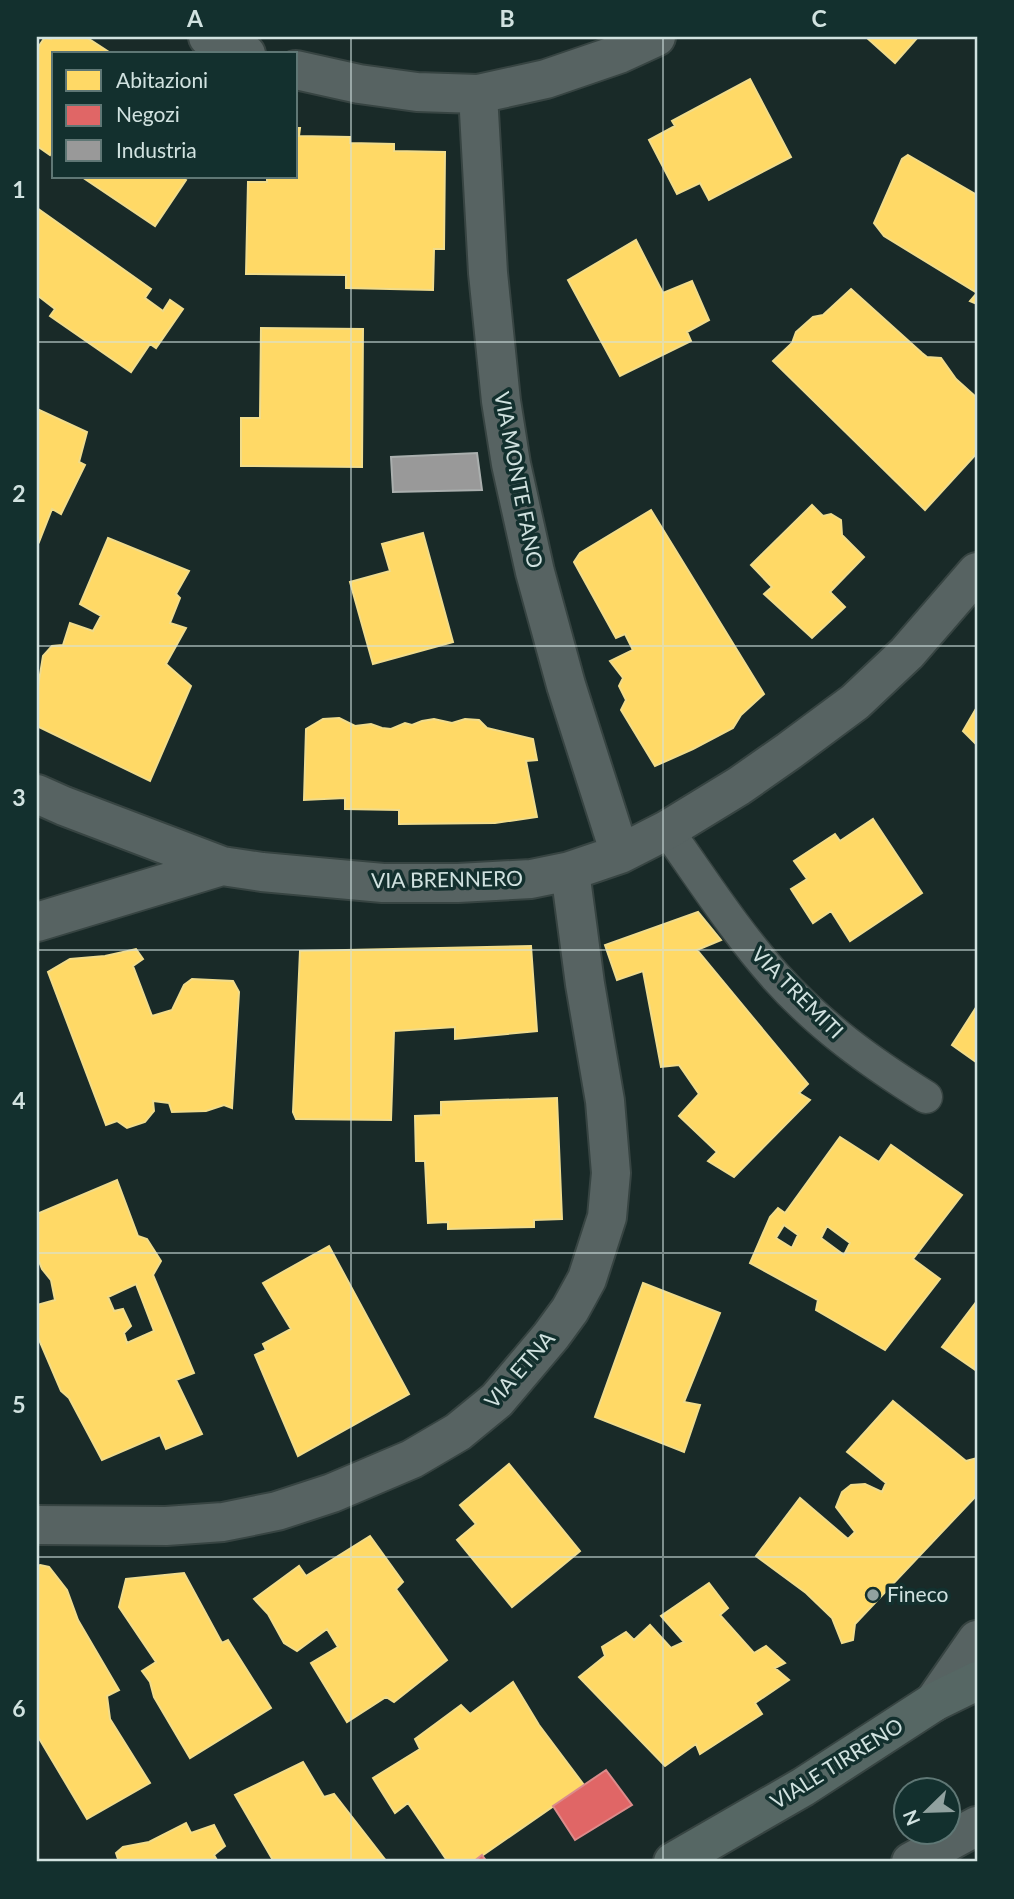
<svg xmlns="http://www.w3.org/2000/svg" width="1014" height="1899" font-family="Lato,sans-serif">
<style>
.homes{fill:#ffd966;stroke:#f1dc8b;stroke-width:2;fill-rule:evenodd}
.shops{fill:#e06666;stroke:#dc8b8b;stroke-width:2}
.industry{fill:#999;stroke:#aaafae;stroke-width:2}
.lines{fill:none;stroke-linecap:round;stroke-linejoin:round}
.service-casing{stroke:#374442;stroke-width:35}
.minor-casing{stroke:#374442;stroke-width:42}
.tertiary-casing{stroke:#374442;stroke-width:42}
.secondary-casing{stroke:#374442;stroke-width:42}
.service{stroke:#576362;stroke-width:32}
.minor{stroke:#576362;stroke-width:38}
.tertiary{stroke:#576362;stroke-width:38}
.secondary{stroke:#566764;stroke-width:38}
.grid{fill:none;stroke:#d1e2e0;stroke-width:2;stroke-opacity:0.55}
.poi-dot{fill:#91a2a0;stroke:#13302e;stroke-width:2.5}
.labels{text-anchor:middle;stroke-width:7;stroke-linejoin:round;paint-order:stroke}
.street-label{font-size:21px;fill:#d1e2e0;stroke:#13302e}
.poi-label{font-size:21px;fill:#d1e2e0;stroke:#13302e;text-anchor:start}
.neatline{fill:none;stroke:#d1e2e0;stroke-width:2.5}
.grid-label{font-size:23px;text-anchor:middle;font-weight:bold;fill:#d1e2e0}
</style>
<rect width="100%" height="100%" fill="#192a28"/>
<path class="homes" d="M 45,37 L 51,39 L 52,37 L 86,37 L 112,54 L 54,54 L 54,148 L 50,155 L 37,146 L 37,49 Z
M 866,37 L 918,37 L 895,63 Z
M 750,79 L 791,157 L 709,200 L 700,183 L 677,194 L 649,140 L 675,126 L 672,121 Z
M 296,128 L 300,128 L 299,136 L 350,137 L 350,143 L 394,144 L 394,151 L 445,152 L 444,249 L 434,249 L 433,290 L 346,288 L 346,275 L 246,274 L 248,182 L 267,182 L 267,177 L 296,177 Z
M 908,155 L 977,195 L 977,304 L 970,301 L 977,293 L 884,236 L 874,223 L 902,159 Z
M 82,177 L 181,177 L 186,180 L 155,226 Z
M 37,208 L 151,289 L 145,298 L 163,311 L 170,300 L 183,309 L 156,348 L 150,344 L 131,372 L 50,316 L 55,309 L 37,295 Z
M 636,240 L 663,293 L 692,281 L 709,320 L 687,332 L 691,341 L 620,376 L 568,280 Z
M 851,289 L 922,353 L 927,357 L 941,358 L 956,379 L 977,398 L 977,453 L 925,510 L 773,361 L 792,343 L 796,332 L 813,317 L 823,315 Z
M 261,328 L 363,329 L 362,467 L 241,466 L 241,418 L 260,418 Z
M 37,409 L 87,432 L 79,462 L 85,465 L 61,514 L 52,509 L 39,542 L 37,540 Z
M 812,505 L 823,516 L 831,514 L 841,520 L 842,535 L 864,557 L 830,592 L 845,607 L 812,638 L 764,594 L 772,587 L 751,565 Z
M 651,510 L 764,694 L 741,715 L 733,728 L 693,749 L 655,766 L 621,710 L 626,700 L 619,686 L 623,678 L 610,661 L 633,650 L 625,634 L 616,638 L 574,562 L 580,553 Z
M 423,533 L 453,642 L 373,664 L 350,582 L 390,571 L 382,544 Z
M 108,538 L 189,571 L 176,594 L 180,598 L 170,623 L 186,628 L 166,664 L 191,686 L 150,781 L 37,726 L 37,693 L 43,656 L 52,646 L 63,645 L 70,623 L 93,631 L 101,616 L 80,604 Z
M 977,707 L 977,745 L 963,731 Z
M 339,718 L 355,726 L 371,724 L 382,728 L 391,729 L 405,723 L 412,725 L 422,721 L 434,719 L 452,723 L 465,719 L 479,720 L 487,728 L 533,739 L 537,760 L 526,761 L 537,817 L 495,823 L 399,824 L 399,810 L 345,809 L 345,798 L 304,800 L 306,729 L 323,719 Z
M 873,819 L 922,893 L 850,941 L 831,911 L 813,923 L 791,889 L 807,879 L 794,861 L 835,834 L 840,841 Z
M 698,912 L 721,940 L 697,950 L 808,1084 L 799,1093 L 810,1100 L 734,1177 L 708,1161 L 717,1152 L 679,1116 L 699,1094 L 679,1065 L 661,1067 L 643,971 L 617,980 L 605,945 Z
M 531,946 L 537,1031 L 455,1039 L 455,1027 L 394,1031 L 391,1120 L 296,1119 L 293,1112 L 300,951 Z
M 136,949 L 143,959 L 133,966 L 152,1016 L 172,1010 L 184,985 L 192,979 L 233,981 L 239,992 L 232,1108 L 224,1105 L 206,1111 L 172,1112 L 169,1103 L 153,1101 L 154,1111 L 145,1122 L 127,1128 L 117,1121 L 106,1125 L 48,972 L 70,959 L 105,956 Z
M 977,1006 L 977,1060 L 976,1062 L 952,1045 Z
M 557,1098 L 562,1219 L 534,1220 L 534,1227 L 448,1229 L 448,1222 L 428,1223 L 425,1161 L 416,1161 L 415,1116 L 441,1115 L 441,1102 Z
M 840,1137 L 879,1162 L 891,1145 L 962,1195 L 913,1259 L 940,1279 L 885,1350 L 816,1310 L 818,1300 L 750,1263 L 770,1217 L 778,1208 L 785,1213 ZM 784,1225 L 798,1235 L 792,1248 L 776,1238 ZM 827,1226 L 850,1243 L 844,1255 L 821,1238 Z
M 117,1180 L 138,1236 L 147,1239 L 161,1261 L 153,1275 L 194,1373 L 176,1380 L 202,1434 L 166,1449 L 160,1435 L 102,1460 L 69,1398 L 61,1391 L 37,1335 L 37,1305 L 55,1300 L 51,1280 L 42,1269 L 37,1256 L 37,1214 ZM 136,1284 L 154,1331 L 127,1343 L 124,1333 L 131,1326 L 123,1309 L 114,1311 L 108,1297 Z
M 329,1246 L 409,1394 L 298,1456 L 255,1355 L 266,1350 L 263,1344 L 291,1329 L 263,1283 Z
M 643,1283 L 720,1313 L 684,1402 L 700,1405 L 684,1452 L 595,1417 Z
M 977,1301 L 977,1371 L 942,1347 Z
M 893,1401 L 966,1461 L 977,1458 L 977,1495 L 855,1624 L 853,1640 L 842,1643 L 832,1618 L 806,1593 L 756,1556 L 800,1498 L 848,1539 L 855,1532 L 836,1507 L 842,1492 L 851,1485 L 865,1484 L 882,1492 L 886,1483 L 847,1452 Z
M 509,1464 L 580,1551 L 512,1607 L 457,1540 L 476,1524 L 460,1505 Z
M 370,1536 L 403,1582 L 396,1589 L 447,1660 L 394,1702 L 386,1697 L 347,1722 L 311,1663 L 338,1647 L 327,1629 L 297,1651 L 284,1643 L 268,1614 L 254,1599 L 299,1566 L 306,1576 Z
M 40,1565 L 49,1567 L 67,1590 L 78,1620 L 119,1690 L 107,1696 L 110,1719 L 150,1783 L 87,1819 L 37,1735 L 37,1567 Z
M 184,1573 L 222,1643 L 228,1640 L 271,1708 L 190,1758 L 154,1697 L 150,1682 L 142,1671 L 156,1662 L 119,1607 L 126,1579 Z
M 709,1583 L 728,1608 L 720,1615 L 754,1653 L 766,1646 L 785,1663 L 775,1668 L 789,1680 L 755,1703 L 762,1714 L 700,1754 L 696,1744 L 665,1766 L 579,1677 L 605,1656 L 602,1647 L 626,1632 L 634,1640 L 650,1625 L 671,1648 L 684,1642 L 661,1616 Z
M 513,1682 L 539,1725 L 584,1785 L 473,1862 L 448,1862 L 408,1803 L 395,1813 L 373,1778 L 420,1749 L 415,1739 L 461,1705 L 470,1714 Z
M 303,1762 L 324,1797 L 334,1794 L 387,1862 L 274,1862 L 235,1795 Z
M 186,1823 L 191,1833 L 214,1825 L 225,1846 L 214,1855 L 218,1862 L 117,1862 L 118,1859 L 116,1853 L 123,1847 L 149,1842 Z"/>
<path class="shops" d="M 606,1770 L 632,1805 L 575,1840 L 553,1806 Z
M 482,1855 L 487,1862 L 473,1862 Z"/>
<path class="industry" d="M 477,453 L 482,490 L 393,492 L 391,457 Z"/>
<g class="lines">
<defs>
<path id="service" d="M 667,830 C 702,879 735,931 776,977 C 820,1026 870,1062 926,1097"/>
<path id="minor" d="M 208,37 L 246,54
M 296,70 L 359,84 L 417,92 L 478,94 L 546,79 L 619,54 L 656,37
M 478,94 L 488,273 L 501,401 L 511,464 L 535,572 L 566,685 L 620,854
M 37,794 L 64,806 L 222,866 L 262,872 L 383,883 L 458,883 L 531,879 L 570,871 L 620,854 L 667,830 L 739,786 L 789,751 L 855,702 L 907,653 L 977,572
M 37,922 L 222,866
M 37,1525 L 166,1526 L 223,1522 L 277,1511 L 332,1493 L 412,1459 L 458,1432 L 497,1400 L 551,1336 L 570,1310 L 587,1279 L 607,1217 L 611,1173 L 605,1101 L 585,984 L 570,871"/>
<path id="tertiary" d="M 934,1702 L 977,1640
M 911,1862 L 977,1826"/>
<path id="secondary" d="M 673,1862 L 803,1787 L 934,1702 L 977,1681"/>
</defs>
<use href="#service" class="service-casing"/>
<use href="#minor" class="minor-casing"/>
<use href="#tertiary" class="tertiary-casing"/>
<use href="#secondary" class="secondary-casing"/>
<use href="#service" class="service"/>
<use href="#minor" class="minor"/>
<use href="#tertiary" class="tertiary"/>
<use href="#secondary" class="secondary"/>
</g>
<path class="grid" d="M 351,37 L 351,1862M 663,37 L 663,1862M 37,342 L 977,342M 37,646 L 977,646M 37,950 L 977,950M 37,1253 L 977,1253M 37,1557 L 977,1557"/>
<circle class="poi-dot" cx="873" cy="1595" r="7"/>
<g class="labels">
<g class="street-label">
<text transform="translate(518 480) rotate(79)" y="7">VIA MONTE FANO</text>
<text transform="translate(447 880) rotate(-1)" y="7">VIA BRENNERO</text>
<text transform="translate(797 993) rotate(45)" y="7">VIA TREMITI</text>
<text transform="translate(520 1370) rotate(-49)" y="7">VIA ETNA</text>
<text transform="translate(837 1764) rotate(-32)" y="7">VIALE TIRRENO</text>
</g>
<g class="poi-label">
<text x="887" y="1602">Fineco</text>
</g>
</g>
<rect width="1014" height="1899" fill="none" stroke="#13302e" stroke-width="77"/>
<rect x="52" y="52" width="245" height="126" fill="#13302e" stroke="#5f7775" stroke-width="2"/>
<rect x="66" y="70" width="35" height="21" fill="#ffd966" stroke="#5f7775" stroke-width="2"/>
<text x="116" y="88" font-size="21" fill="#d1e2e0">Abitazioni</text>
<rect x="66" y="105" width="35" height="21" fill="#e06666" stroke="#5f7775" stroke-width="2"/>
<text x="116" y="122" font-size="21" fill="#d1e2e0">Negozi</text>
<rect x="66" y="140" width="35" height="21" fill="#999999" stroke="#5f7775" stroke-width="2"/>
<text x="116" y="158" font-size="21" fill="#d1e2e0">Industria</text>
<g transform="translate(927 1811) rotate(247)"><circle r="33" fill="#13302e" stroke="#5f7775" stroke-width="2"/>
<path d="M0-5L12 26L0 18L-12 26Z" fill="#91a2a0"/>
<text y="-10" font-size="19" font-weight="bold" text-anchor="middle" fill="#d1e2e0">N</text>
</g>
<rect x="38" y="38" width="938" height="1822" class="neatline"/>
<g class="grid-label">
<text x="195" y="27">A</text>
<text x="507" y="27">B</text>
<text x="819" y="27">C</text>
<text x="19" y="198">1</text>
<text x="19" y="502">2</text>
<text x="19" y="806">3</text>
<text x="19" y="1109">4</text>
<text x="19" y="1413">5</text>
<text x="19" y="1717">6</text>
</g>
</svg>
